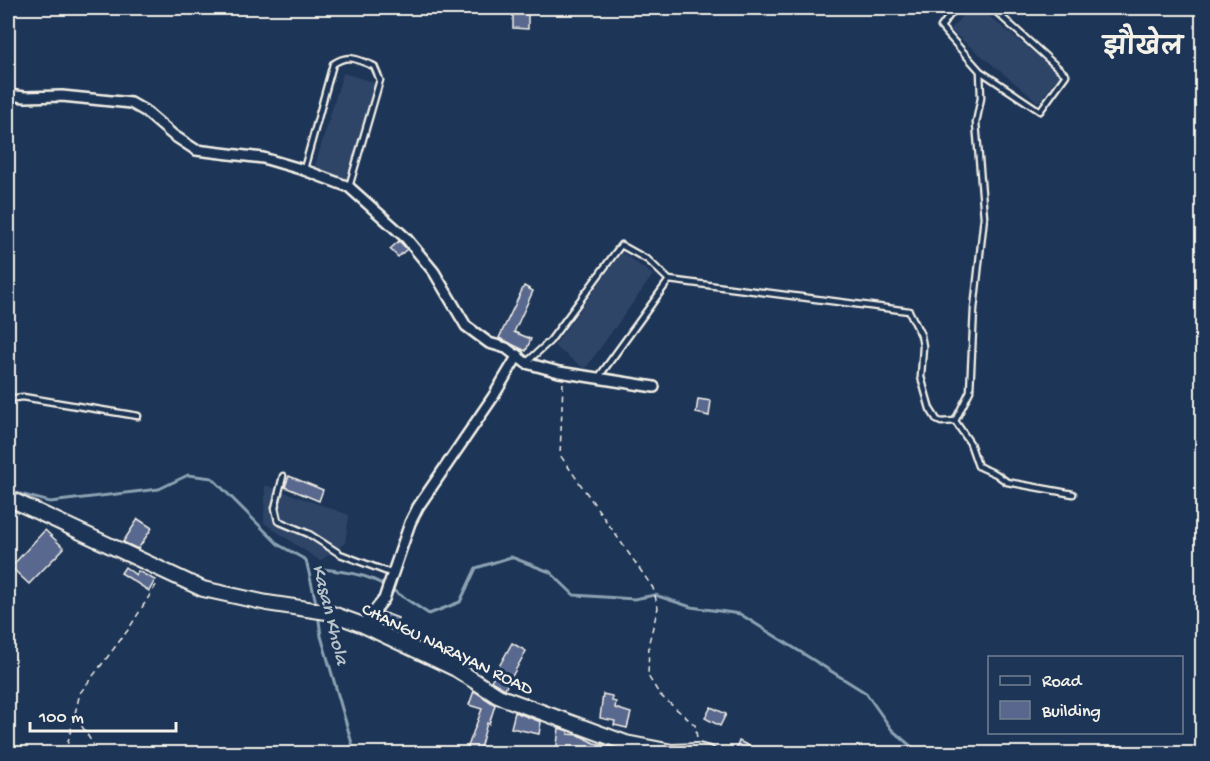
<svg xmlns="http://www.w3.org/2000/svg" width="1210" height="761" font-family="'Gochi Hand','Playpen Sans Deva',sans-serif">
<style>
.built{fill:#2f4468}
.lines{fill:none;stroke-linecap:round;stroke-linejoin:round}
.stream{stroke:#8ca2b2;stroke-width:3}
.building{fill:#59678f;stroke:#f4f1e8;stroke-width:1.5}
.service-casing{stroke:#f4f1e8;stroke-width:9}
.minor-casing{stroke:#f4f1e8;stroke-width:14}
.secondary-casing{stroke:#f4f1e8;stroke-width:18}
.path{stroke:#f4f1e8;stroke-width:1.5;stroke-dasharray:6 4.5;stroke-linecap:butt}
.service{stroke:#1d3557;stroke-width:4.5}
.minor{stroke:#1d3557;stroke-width:9}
.secondary{stroke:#1d3557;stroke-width:14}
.labels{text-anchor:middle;stroke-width:6;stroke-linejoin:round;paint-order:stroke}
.street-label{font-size:18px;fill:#f4f1e8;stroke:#1d3557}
.water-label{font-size:20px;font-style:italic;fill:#b7c3c8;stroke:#1d3557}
.district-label{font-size:24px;font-weight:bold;fill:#f4f1e8;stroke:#1d3557}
</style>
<rect width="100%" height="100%" fill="#1d3557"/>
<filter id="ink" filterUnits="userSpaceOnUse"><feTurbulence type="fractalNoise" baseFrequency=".0167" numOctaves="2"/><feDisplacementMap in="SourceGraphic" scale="12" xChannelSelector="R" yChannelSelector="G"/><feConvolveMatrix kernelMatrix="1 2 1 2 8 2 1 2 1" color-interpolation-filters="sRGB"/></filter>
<g filter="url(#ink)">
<path class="built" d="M 969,8 L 979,8 L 1061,75 L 1038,102 L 950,30 Z
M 343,73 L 376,83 L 348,179 L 314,169 Z
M 622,252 L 653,275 L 585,369 L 554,346 Z
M 265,485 L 349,515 L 345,543 L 320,561 L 264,523 Z"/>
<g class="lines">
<path class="stream" d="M 8,491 L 50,502 L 159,489 L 188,475 L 212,478 L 279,545 L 306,560 L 317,607
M 321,569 C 342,571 367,574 385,586
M 391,589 L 429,614 L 460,602 L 476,568 L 511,557 L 550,572 L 574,595 L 634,599 L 655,595 L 691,607 L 740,614 L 866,693 L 892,730 L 920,754
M 318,613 L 321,636 L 355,754"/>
</g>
<path class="building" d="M 513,13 L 528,14 L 528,29 L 513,28 Z
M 399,241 L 407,249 L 398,257 L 390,249 Z
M 524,286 L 533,291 L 514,332 L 531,339 L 526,351 L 499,338 Z
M 698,399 L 711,401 L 709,416 L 696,413 Z
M 289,476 L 323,490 L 319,501 L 285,487 Z
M 138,519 L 152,528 L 138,549 L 123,542 Z
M 45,530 L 64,548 L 29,584 L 11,567 Z
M 125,567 L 136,575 L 138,571 L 155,580 L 149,591 L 121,573 Z
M 382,612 L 398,618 L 393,629 L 375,621 Z
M 512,643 L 526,651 L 505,689 L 491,681 Z
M 474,691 L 495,705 L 489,724 L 487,723 L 479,752 L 467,749 L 482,709 L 469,705 Z
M 603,694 L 612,696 L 612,701 L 616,702 L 615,708 L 631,713 L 627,728 L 614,725 L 615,721 L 600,718 Z
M 711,707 L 726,714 L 720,726 L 705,718 Z
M 515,712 L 541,722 L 539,734 L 511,728 Z
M 559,728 L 568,731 L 568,734 L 579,735 L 594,743 L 609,746 L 608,753 L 556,753 Z
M 739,741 L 749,746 L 764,753 L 740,753 L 735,752 Z"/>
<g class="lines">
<defs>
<path id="service" d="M 955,8 L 941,27 L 980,71 L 1040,111 L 1066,75 L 992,8
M 304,169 L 333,64 C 349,53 357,60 374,66 L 380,80 L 349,187
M 669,280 L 909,311 L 921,335 L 923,346 L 921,377 L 930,409 L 937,420 L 941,422 L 955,421 L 970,443 L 978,466 L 996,474 L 1007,482 L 1073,494
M 527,362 L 550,341 L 621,245 L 648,260 L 669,280 L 598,378
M 8,399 L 23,397 L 138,416
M 955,421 L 970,391 L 974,309 L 984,217 L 976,123 L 981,98 L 980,71
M 283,476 L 275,508 L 278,521 L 309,534 L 340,554 L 393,574"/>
<path id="minor" d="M 8,95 L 25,97 L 62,96 L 131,103 L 145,111 L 173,135 L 196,150 L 263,158 L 304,170 L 349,187 L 406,238 L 434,272 L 466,326 L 489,343 L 506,348 L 526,363 L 559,372 L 654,387
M 363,625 L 384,599 L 410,523 L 418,507 L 493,397 L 518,355"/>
<path id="secondary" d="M 8,498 L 203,589 L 267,603 L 327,612 L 363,625 L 456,669 L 498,696 L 626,743 L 672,752 L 698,751 L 709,754"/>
</defs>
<use href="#service" class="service-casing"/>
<use href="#minor" class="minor-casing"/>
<use href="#secondary" class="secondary-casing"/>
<path class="path" d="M 563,383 L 560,455 L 653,588 L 658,608 L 649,642 L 648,676 L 660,695 L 695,725 L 697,738
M 76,717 L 93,744 L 97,754
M 65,754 L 80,693 L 128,630 L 158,582"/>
<use href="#service" class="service"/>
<use href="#minor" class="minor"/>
<use href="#secondary" class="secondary"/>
</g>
</g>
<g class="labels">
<g class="street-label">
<text transform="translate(448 648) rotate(26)" y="6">CHANGU NARAYAN ROAD</text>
</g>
<g class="water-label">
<text transform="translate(332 614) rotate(76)" y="7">Kasan Khola</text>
</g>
<g class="district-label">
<text x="1143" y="54">झौखेल</text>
</g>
</g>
<rect width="1210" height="761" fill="none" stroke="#1d3557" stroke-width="30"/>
<rect x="15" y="15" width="1180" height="731" fill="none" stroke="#f4f1e8" stroke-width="2" filter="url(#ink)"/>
<rect x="988" y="656" width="195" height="78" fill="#1d3557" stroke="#738091" stroke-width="1.5"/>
<rect x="1000" y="676" width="30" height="9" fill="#1d3557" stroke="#738091" stroke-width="1.5"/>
<text x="1042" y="686" font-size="18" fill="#f4f1e8">Road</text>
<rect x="1000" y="701" width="30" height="18" fill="#59678f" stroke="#738091" stroke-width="1.5"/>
<text x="1042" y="716" font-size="18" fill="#f4f1e8">Building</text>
<path d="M30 722v9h146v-9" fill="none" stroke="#f4f1e8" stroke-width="3"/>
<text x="39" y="722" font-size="18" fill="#f4f1e8" stroke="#1d3557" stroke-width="4.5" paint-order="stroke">100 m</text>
</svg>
